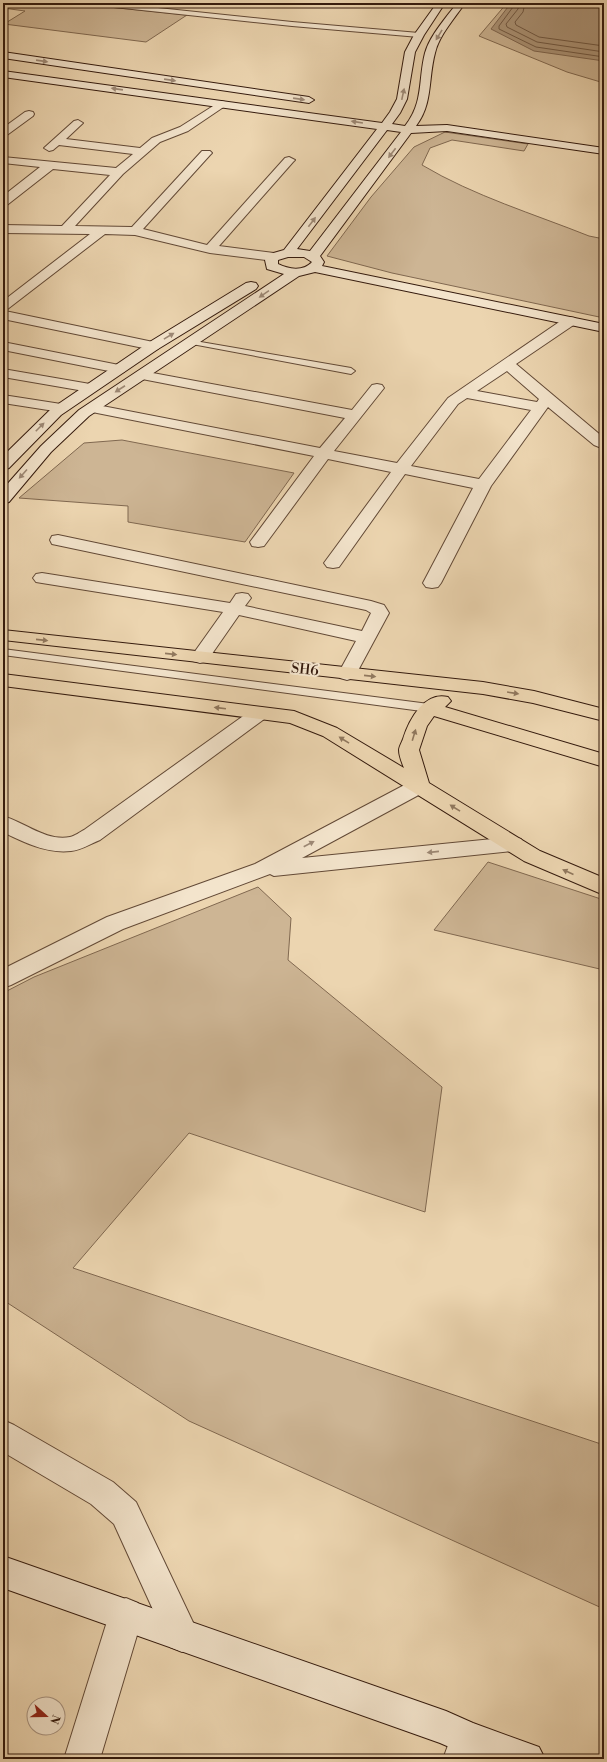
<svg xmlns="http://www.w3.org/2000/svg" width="607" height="1762" font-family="'Libre Bodoni',serif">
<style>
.green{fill:#cdb594;stroke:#806850}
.water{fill:#ad9579;stroke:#7d644e}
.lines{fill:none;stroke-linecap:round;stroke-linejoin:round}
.shore{stroke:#705843;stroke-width:1}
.lane-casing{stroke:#624936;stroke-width:2}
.street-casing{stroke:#624936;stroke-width:2}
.secondary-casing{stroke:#341a0d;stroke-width:2}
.primary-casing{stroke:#341a0d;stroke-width:2}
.lane{fill:#f3e4cc;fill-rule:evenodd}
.street{fill:#f3e4cc;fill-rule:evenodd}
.secondary{fill:#f3e4cc;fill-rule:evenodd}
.primary{fill:#ecd5b0;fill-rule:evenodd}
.oneway{fill:#9d8976}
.oneway2{fill:#90785e}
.labels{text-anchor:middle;stroke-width:4;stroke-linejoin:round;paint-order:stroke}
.street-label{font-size:14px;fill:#341a0d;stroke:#f3e4cc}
</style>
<rect width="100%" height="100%" fill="#ecd5b0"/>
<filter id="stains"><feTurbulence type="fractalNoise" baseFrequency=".005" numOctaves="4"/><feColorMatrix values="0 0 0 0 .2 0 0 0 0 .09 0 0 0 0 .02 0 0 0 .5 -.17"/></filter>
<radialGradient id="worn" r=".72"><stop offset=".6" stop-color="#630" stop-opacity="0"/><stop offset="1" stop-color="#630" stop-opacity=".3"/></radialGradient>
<path class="green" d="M 3,3 L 70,3 L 187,15 L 146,42 L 4,24 L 25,11 L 3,8 Z
M 507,3 L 604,3 L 604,83 L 567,72 L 479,36 Z
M 445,132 L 528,144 L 524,151 L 452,140 L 430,148 L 422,165 C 474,196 534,214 589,236 L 604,239 L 604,318 L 392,273 L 327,256 L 371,197 L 414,147 Z
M 122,440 L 294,473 L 245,542 L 128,522 L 128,506 L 19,498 L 84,443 Z
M 488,862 L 604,900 L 604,970 L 434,930 Z
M 258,887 L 291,918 L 288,960 L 442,1087 L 425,1212 L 189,1133 L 73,1268 L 604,1445 L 604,1609 L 189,1421 L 3,1300 L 3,993 L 34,977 Z"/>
<path class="water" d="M 511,3 L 604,3 L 604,61 L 534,51 L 491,29 Z"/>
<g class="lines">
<path class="shore" d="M 514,3 L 513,7 L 499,26 L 499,29 L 536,47 L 604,57
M 519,3 L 518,9 L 506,24 L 507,27 L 537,42 L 604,52
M 525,3 L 523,12 L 515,22 L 516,25 L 539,37 L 604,46"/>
<defs>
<path id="lane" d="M 92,3 L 110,3 L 292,22 L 419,33 L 422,35 L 419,37 L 292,26 L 95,5 Z
M 189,340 L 351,368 L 355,371 L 351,374 L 192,344 L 188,342 Z
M 3,649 L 429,704 L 433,706 L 435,708 L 433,710 L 429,712 L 3,655 Z"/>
<path id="street" d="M 221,101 L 225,102 L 226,104 L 225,106 L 188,131 L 160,142 L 123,174 L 75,226 L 132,227 L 202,151 L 210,151 L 212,153 L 210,155 L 143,229 L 207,245 L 285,158 L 289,157 L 295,160 L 293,162 L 219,246 L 274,253 L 278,254 L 280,257 L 278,260 L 274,261 L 210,253 L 135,235 L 105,234 L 5,311 L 158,343 L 160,346 L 158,349 L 153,350 L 3,319 L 3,301 L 90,234 L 3,233 L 3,225 L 62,226 L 110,175 L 53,169 L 7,205 L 3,206 L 3,196 L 40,167 L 3,163 L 3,157 L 116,168 L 133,154 L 59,145 L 53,150 L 49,151 L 44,148 L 74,121 L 78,120 L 83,123 L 66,139 L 140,148 L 152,138 L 180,127 Z
M 29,111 L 33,112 L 34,114 L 33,116 L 7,135 L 3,136 L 3,128 L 25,112 Z
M 570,317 L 575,318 L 577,321 L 575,324 L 516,364 L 604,438 L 604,445 L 599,447 L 594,445 L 548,407 L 491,486 L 441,583 L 438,587 L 432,588 L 426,587 L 423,583 L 473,488 L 405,474 L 339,567 L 333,568 L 327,567 L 324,563 L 391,472 L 328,459 L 264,546 L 258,547 L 252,546 L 250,542 L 314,456 L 92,412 L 87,411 L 85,408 L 87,405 L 92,404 L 320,448 L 345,418 L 142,379 L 137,378 L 135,375 L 137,372 L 142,371 L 352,410 L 372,385 L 377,384 L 382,385 L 384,388 L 334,451 L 397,463 L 448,398 L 565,318 ZM 507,371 L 539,399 L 537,402 L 477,391 ZM 467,398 L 531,410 L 479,479 L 411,466 L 458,404 Z
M 3,342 L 119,365 L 124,366 L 126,369 L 124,372 L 119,373 L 3,350 Z
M 3,369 L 90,384 L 95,385 L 97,388 L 95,391 L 90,392 L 3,377 Z
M 3,395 L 61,404 L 66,405 L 68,408 L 66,411 L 61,412 L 3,403 Z
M 58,535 L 371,601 L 384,605 L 389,613 L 354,678 L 347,680 L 340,678 L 338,674 L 356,641 L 239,615 L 207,661 L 200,663 L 193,661 L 191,657 L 223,612 L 42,583 L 36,582 L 33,578 L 36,574 L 42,573 L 230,603 L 236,594 L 242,593 L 248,594 L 251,598 L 245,606 L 362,631 L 371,613 L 366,610 L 52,544 L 50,540 L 52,536 Z
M 260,707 L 267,709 L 270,713 L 267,717 L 100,840 C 90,844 81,850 71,851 C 47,854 23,842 3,832 L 3,816 C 24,822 47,842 70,837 C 75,836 80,832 84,830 L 253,709 Z
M 419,779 L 426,781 L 429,786 L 426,791 L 302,858 L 513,837 L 521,839 L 524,844 L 521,849 L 513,851 L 274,876 L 270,874 L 123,929 L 11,985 L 3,988 L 3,969 L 107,917 L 255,864 L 412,781 Z
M 3,1420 L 14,1425 L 113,1482 L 136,1502 L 199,1635 L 194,1647 L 182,1652 L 170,1647 L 114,1524 L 91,1504 L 3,1452 Z
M 126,1598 L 138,1603 L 143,1615 L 100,1759 L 64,1759 L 109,1615 L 114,1603 Z
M 467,1721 L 479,1726 L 484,1738 L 479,1759 L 443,1759 L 455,1726 Z"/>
<path id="secondary" d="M 437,3 L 445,3 L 424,35 L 415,52 L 407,99 L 400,113 L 392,124 L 405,126 C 424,102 418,80 425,53 C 430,35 446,18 457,3 L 465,3 C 455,18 439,35 435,53 C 428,79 433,104 416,126 L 447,125 L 604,148 L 604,154 L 447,131 L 411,133 L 320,256 L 324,262 L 322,266 L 604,324 L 604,332 L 315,272 L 299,276 L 89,416 L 51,452 L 9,502 L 3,504 L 3,489 L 41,446 L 79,410 L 284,274 L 267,269 L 265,260 L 270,254 L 284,250 L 377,129 L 3,77 L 3,71 L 382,123 L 390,112 L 397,99 L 405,52 L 414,35 ZM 387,130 L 401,132 L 310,251 L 297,249 ZM 288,257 L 304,257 L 312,262 C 303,272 288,269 278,264 L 278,260 Z
M 3,52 L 309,97 L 314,100 L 309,103 L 3,58 Z
M 251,282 L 256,283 L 258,286 L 256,289 L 158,349 L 61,415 L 9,468 L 3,470 L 3,456 L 51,409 L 148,343 L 246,283 Z
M 3,1556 L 446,1711 L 473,1723 L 539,1747 L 545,1759 L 477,1759 L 440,1743 L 3,1588 Z"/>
<path id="primary" d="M 3,630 L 483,682 L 534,691 L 604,709 L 604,721 L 533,703 L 483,694 L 3,640 Z
M 3,674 L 294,711 L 337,728 L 404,768 C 402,763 399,756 399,750 C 399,747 402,742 403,739 C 409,720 424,691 448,697 L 451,701 L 445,707 L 604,754 L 604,767 L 434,716 L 427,726 L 419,750 L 429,783 L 540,851 L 604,878 L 604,895 L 524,861 L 323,736 L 290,723 L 3,686 Z"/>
</defs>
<use href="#lane" class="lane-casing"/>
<use href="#street" class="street-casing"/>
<use href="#secondary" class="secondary-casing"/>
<use href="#primary" class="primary-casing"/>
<use href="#lane" class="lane"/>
<use href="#street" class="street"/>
<use href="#secondary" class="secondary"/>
<use href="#primary" class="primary"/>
</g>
<defs><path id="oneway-solid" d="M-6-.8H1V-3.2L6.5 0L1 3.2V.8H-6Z"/></defs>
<g class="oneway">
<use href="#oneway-solid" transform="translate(439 35) rotate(121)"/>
<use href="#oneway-solid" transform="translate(42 61) rotate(8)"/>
<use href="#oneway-solid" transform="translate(170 80) rotate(8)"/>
<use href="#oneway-solid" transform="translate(117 89) rotate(-172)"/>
<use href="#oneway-solid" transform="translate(403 94) rotate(-78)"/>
<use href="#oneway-solid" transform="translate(299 99) rotate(8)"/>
<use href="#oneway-solid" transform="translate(357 122) rotate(-171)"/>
<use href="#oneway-solid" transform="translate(392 153) rotate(127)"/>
<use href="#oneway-solid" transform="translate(312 222) rotate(-53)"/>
<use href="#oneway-solid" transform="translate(264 294) rotate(146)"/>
<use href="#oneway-solid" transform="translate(169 336) rotate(-31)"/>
<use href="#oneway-solid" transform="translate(120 389) rotate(147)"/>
<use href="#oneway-solid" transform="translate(40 427) rotate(-45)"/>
<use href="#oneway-solid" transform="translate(23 474) rotate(132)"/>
<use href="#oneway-solid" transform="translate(309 844) rotate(-28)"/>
<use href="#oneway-solid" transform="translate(433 852) rotate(174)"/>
</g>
<g class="oneway2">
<use href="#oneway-solid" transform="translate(42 640) rotate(6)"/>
<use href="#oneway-solid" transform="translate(171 654) rotate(6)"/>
<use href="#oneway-solid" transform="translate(370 676) rotate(6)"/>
<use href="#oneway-solid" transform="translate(513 693) rotate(9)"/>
<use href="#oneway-solid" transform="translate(220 708) rotate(-173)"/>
<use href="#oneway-solid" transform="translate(414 735) rotate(-73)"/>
<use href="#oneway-solid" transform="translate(344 740) rotate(-148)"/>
<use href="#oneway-solid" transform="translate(455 808) rotate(-148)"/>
<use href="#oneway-solid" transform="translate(568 872) rotate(-156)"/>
</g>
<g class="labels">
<g class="street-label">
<text transform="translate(305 669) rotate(6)" y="5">SH6</text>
</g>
</g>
<rect width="607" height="1762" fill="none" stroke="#ecd5b0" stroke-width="16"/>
<rect x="4" y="4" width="599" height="1754" fill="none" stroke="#341a0d" stroke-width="2"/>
<rect x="8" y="8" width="591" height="1746" fill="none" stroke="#341a0d"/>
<g transform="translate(46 1716) rotate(111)"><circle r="19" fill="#f3e4cc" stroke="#a79380"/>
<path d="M0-3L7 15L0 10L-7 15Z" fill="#8f2418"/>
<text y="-6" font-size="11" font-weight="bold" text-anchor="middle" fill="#341a0d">N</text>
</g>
<rect width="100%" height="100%" filter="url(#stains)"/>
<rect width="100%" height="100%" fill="url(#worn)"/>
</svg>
